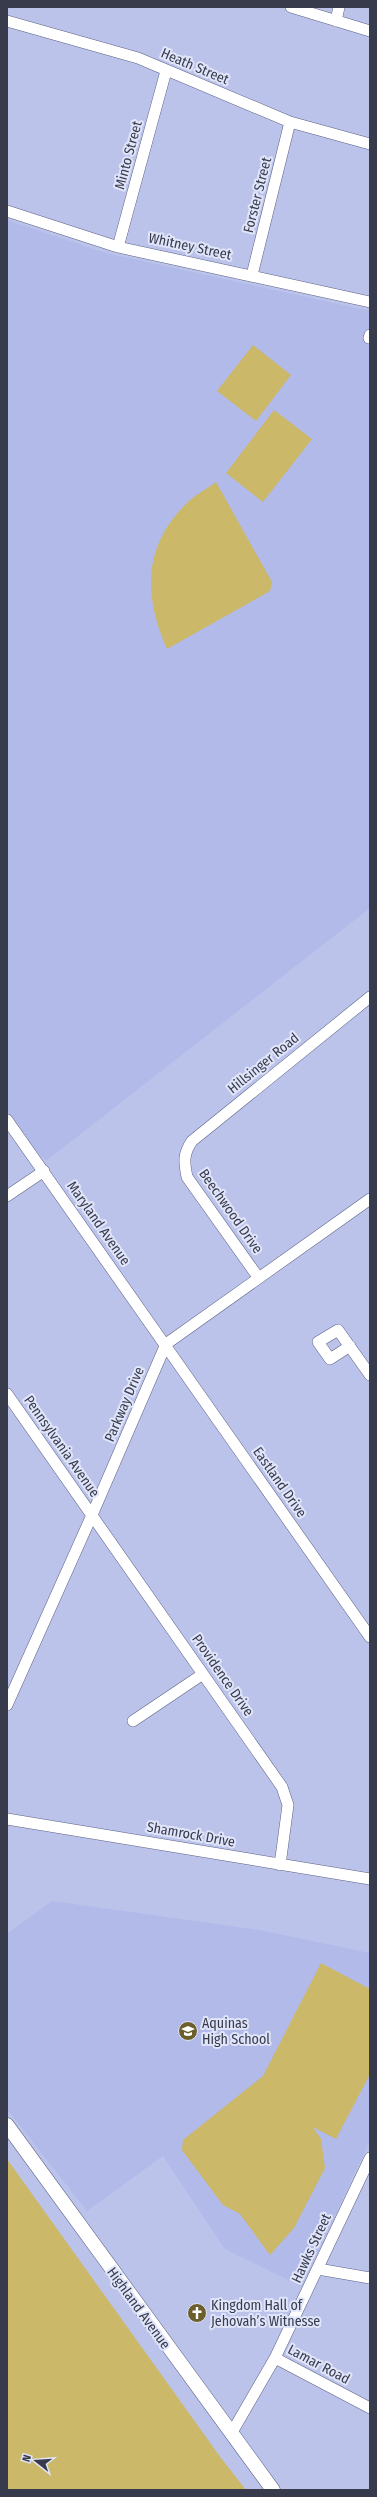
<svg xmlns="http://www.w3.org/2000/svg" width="377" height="2497" font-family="'Fira Sans Condensed',sans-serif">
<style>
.built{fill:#b1bae9}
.green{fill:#cbb868}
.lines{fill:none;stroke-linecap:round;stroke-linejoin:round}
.minor-casing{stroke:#5c6285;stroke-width:12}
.major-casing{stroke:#5c6285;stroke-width:15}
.minor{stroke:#fff;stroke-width:11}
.major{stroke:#fff;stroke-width:14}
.labels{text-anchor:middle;stroke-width:4;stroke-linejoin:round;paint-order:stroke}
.street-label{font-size:14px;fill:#383b4c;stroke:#e0e5fa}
.poi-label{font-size:14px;fill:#383b4c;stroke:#e0e5fa;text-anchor:start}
</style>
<rect width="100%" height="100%" fill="#bbc3eb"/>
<path class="built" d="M 7,220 L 106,253 L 370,311 L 370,908 L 46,1161 L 33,1148 L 7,1110 Z
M 52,1901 L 259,1930 L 370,1953 L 370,2140 L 302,2287 L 225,2249 L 163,2156 L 87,2211 L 7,2109 L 7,1934 Z"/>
<path class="green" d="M 253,345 L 291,375 L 256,421 L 217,391 Z
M 274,410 L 312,439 L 263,502 L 226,473 Z
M 216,482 L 272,582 L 270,591 L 167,649 C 143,595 143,545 188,502 C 196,494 207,489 216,482 Z
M 321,1963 L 370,1989 L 370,2074 L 336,2139 L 313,2127 L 321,2139 L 325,2168 L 294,2228 L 270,2255 L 240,2214 L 223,2205 L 182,2150 L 183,2140 L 263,2076 Z
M 7,2159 L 221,2458 L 246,2490 L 7,2490 Z"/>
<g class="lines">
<defs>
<path id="minor" d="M 291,7 L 370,31
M 7,21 L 138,58 L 290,122 L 370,144
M 336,21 L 339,7
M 7,211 L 118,247 L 370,302
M 118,247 L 166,71
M 252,275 L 290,122
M 369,338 L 370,335
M 7,1120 L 370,1637
M 7,1196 L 44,1171
M 258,1277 L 187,1177 C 184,1162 183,1154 192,1141 L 370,997
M 350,1346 L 330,1359 L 318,1342 L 338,1330 L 370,1375
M 7,1394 L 282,1787 L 288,1805 L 280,1865
M 7,1705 L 92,1515 L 166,1344 L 370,1199
M 133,1721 L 203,1674
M 7,1819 L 370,1879
M 318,2269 L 370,2278
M 275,2358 L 370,2408
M 231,2434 L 275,2358 L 370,2158"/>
<path id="major" d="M 7,2125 L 273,2490"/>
</defs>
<use href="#minor" class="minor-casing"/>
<use href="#major" class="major-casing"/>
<use href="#minor" class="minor"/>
<use href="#major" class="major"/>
</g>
<defs>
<symbol id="school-disc" viewBox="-11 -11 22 22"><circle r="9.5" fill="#6c5f2c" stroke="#e0e5fa"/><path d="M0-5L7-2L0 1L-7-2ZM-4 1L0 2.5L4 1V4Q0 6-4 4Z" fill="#fff"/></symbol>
<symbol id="church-disc" viewBox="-11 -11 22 22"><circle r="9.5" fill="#6c5f2c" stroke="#e0e5fa"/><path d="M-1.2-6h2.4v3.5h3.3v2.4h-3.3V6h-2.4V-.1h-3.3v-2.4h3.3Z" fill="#fff"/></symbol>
</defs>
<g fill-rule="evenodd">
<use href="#school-disc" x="177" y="2020" width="22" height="22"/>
<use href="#church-disc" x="186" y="2302" width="22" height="22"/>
</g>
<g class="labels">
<g class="street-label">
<text transform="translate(195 66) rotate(23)" y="5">Heath Street</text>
<text transform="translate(128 155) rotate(-75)" y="5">Minto Street</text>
<text transform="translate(257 195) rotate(-76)" y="5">Forster Street</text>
<text transform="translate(190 246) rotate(12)" y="5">Whitney Street</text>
<text transform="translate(263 1063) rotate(-39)" y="5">Hillsinger Road</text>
<text transform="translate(231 1211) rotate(55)" y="5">Beechwood Drive</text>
<text transform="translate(99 1223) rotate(55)" y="5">Maryland Avenue</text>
<text transform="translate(124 1404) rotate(-67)" y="5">Parkway Drive</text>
<text transform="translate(62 1446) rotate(55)" y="5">Pennsylvania Avenue</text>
<text transform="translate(280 1482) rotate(55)" y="5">Eastland Drive</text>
<text transform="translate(223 1675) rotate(55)" y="5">Providence Drive</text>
<text transform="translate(191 1834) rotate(10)" y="5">Shamrock Drive</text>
<text transform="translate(311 2248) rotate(-65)" y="5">Hawks Street</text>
<text transform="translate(139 2308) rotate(54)" y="5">Highland Avenue</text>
<text transform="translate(319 2364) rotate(28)" y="5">Lamar Road</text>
</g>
<g class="poi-label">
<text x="202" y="2028">Aquinas<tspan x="202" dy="16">High School</tspan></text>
<text x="211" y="2310">Kingdom Hall of<tspan x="211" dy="16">Jehovah’s Witnesse</tspan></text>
</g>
</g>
<rect width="377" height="2497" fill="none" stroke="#383b4c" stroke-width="16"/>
<g transform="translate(36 2461) rotate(287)" stroke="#e0e5fa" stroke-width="3" paint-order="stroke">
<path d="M0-3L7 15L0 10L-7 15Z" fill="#383b4c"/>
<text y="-6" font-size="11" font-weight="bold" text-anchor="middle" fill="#383b4c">N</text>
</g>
</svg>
